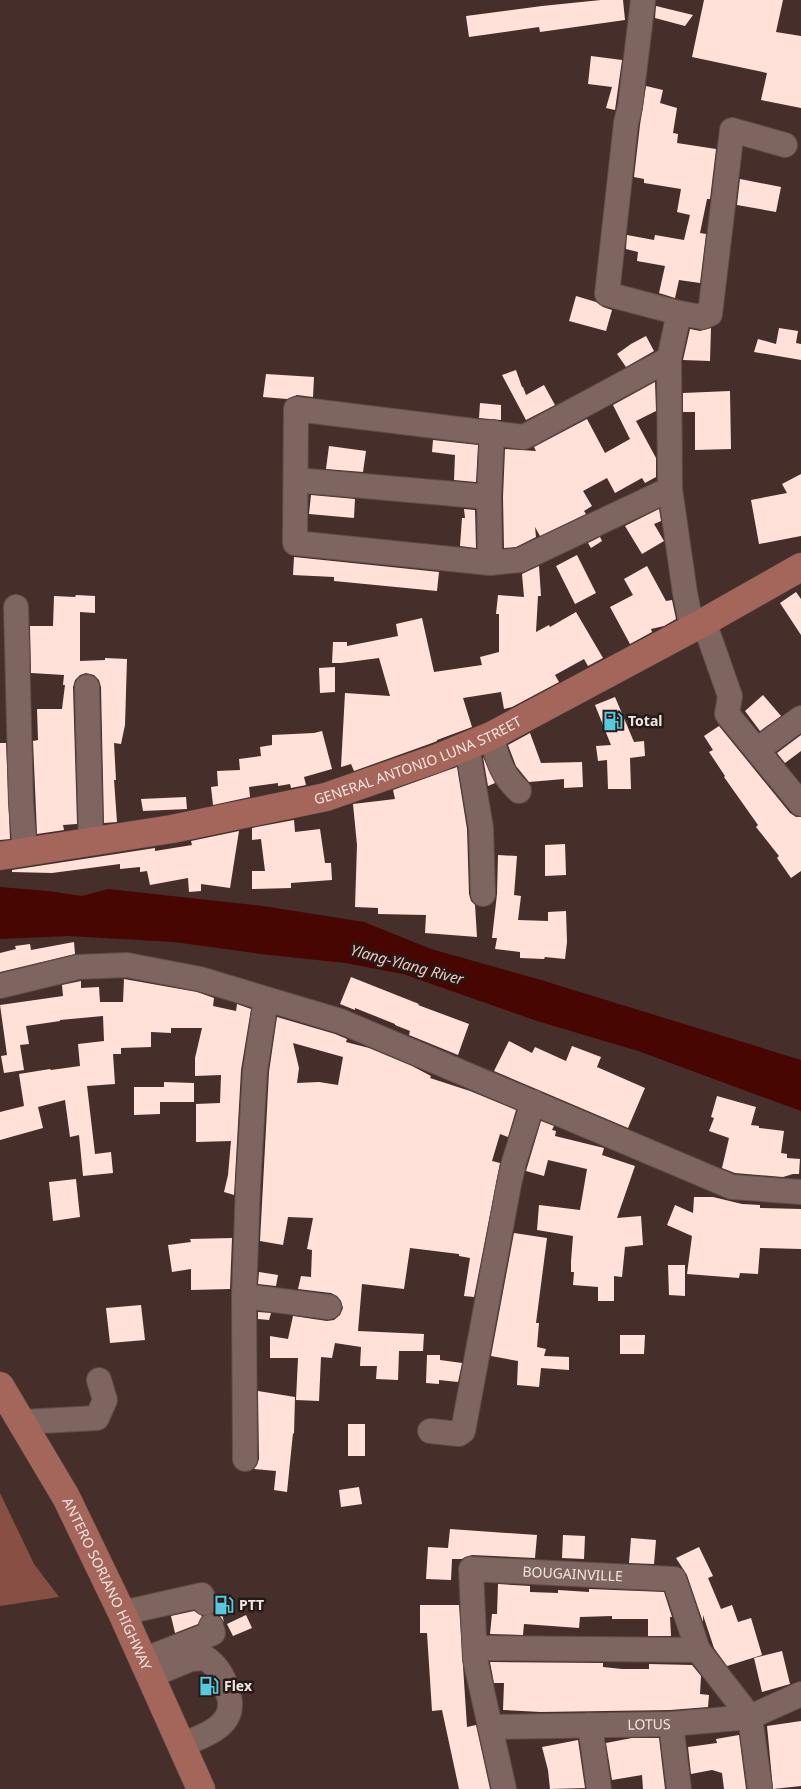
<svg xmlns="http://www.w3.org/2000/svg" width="801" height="1789" font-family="'Noto Sans',sans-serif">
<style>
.green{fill:#884f44}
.water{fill:#470601}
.building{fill:#ffe1da;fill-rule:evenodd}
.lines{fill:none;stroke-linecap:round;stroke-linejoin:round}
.minor-casing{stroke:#604c49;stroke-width:26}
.major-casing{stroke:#604c49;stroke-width:29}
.minor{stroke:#7f6560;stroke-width:24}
.major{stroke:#a4665a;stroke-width:28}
.labels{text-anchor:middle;stroke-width:5;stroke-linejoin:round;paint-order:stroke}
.poi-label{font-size:14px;font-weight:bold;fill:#f3e4e1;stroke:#251a18;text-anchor:start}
.street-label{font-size:14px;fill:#f3e4e1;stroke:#251a18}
.water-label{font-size:15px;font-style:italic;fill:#f7c5ba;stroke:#251a18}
</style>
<rect width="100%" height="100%" fill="#462f2b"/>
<path class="green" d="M 0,1493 L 34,1564 L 59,1597 L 0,1606 Z"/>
<path class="water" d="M 0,887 L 48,891 L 82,896 L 108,889 L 263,906 L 364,922 L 431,949 L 541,980 L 801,1060 L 801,1111 L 638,1051 L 537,1021 L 403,974 L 345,963 L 261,954 L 174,942 L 68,936 L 0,939 Z"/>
<path class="building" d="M 601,0 L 623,0 L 625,20 L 540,32 L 539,27 L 469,37 L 466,16 L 542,6 Z
M 704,0 L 783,0 L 776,32 L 801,36 L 801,108 L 761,100 L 767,73 L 692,57 Z
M 656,6 L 693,15 L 685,26 L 655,18 Z
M 591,56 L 622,60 L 615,110 L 606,108 L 612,87 L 588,84 Z
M 646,86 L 663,90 L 660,103 L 677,108 L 673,133 L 678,134 L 677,143 L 716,149 L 710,199 L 707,199 L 700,233 L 706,234 L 700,283 L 679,280 L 675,298 L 659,293 L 665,266 L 637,261 L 638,252 L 626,249 L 627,235 L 654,240 L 655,235 L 684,240 L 690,215 L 677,212 L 681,189 L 644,183 L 644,179 L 634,177 L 640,125 Z
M 740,179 L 781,187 L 776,212 L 737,205 Z
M 576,296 L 596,302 L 603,307 L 612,310 L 606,331 L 569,321 Z
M 711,328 L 710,361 L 683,360 L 690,329 L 700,331 Z
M 779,328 L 798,331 L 796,343 L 801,344 L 801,360 L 754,352 L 758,339 L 776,344 Z
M 646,336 L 654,351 L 626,367 L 617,354 L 631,344 Z
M 516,370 L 522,387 L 523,387 L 526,395 L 544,385 L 555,405 L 526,420 L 502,375 Z
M 266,374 L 314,377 L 313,397 L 297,395 L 287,399 L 263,397 Z
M 655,382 L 656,411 L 636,421 L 656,458 L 656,477 L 645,483 L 642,478 L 615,493 L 607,478 L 583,491 L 592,506 L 584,511 L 586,514 L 540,536 L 535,527 L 536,537 L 516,547 L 504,548 L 503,497 L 505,449 L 536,451 L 534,447 L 587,419 L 605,453 L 630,439 L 613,405 Z
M 730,391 L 731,449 L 695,450 L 695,412 L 683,412 L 683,393 Z
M 480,403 L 501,405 L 501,420 L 479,418 Z
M 433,440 L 478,445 L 476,482 L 454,480 L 455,455 L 432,452 Z
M 329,446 L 366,451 L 363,472 L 326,469 Z
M 801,474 L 801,536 L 759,544 L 751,500 L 787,493 L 782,484 Z
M 311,495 L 355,499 L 354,518 L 309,514 Z
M 464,509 L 475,510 L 476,548 L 460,546 L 462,518 L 465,518 Z
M 659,509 L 661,521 L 654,524 L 664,541 L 642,554 L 625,526 Z
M 600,537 L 602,541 L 591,548 L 588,543 Z
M 577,555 L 596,593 L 575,604 L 556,566 Z
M 294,557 L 439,572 L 437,591 L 334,581 L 334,577 L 293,575 Z
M 539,566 L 541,596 L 538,596 L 536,632 L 549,625 L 550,627 L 576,612 L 603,658 L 588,666 L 584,659 L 555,675 L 559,682 L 512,707 L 504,709 L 501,692 L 463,698 L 472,727 L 437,740 L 437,741 L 432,743 L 354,771 L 351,764 L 341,767 L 345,693 L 390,696 L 379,658 L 341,663 L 332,663 L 333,642 L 347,642 L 347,646 L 398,636 L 396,624 L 422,618 L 434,672 L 482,665 L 480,657 L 499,652 L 499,614 L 496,614 L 498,595 L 524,597 L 522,574 Z
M 647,566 L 666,601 L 672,600 L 676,619 L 664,626 L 651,629 L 652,632 L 630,644 L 610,607 L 633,595 L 624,579 Z
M 796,592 L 801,599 L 801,635 L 780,603 Z
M 76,595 L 95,596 L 95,613 L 80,612 L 80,661 L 105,660 L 105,658 L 127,659 L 125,725 L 121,744 L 114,743 L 116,780 L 114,780 L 117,822 L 104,823 L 101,687 L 99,680 L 94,675 L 86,673 L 80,675 L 75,680 L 73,687 L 77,824 L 63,825 L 64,830 L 37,834 L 33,741 L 38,740 L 37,709 L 62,709 L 65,685 L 63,685 L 64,675 L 31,673 L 30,626 L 53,626 L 54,596 L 75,597 Z
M 335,667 L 335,692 L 320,693 L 319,668 Z
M 763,695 L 781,716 L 760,731 L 745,711 Z
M 615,697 L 634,742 L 644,741 L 645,756 L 630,758 L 631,789 L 608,789 L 607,760 L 598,761 L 596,746 L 611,745 L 595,705 Z
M 719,726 L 790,813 L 796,817 L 801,817 L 801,871 L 791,878 L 777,858 L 779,856 L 756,827 L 758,825 L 724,777 L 725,776 L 709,752 L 713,750 L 704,736 Z
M 322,731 L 332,769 L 304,777 L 306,785 L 291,788 L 290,784 L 278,786 L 278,783 L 249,787 L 250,797 L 213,805 L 211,787 L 218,786 L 217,771 L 240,770 L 239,759 L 261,756 L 260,747 L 272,745 L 272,735 L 314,733 Z
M 530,733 L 541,763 L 582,762 L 583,787 L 564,788 L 564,779 L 529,782 L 516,766 L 508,745 Z
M 801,735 L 801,751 L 785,763 L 777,753 Z
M 0,743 L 6,743 L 10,839 L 0,840 Z
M 483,757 L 495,783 L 488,786 Z
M 457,767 L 467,829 L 469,894 L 471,901 L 475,905 L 477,937 L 425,933 L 426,915 L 378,914 L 378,908 L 355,907 L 357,845 L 353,804 L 395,799 L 393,790 Z
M 186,797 L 187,809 L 143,811 L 141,799 Z
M 294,820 L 295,832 L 320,829 L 325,863 L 331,863 L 332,880 L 291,883 L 291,888 L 252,889 L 252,871 L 265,871 L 261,839 L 252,840 L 252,828 Z
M 239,831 L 230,888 L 201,884 L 201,891 L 189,892 L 188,878 L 150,885 L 147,871 L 140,872 L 140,867 L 120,869 L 120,864 L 52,873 L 12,872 L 12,870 L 155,848 L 155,851 L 192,845 L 191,841 Z
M 565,844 L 566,875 L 545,876 L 545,845 Z
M 498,855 L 517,856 L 514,895 L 521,896 L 518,920 L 548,921 L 548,912 L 566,911 L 567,942 L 565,959 L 545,957 L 544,959 L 520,958 L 520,952 L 495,949 L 497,938 L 492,938 L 497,894 Z
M 74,942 L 75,954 L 0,972 L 0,953 L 16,949 L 15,946 L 30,944 L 31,950 Z
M 351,977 L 419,1004 L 418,1005 L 469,1024 L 458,1055 L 409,1035 L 410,1031 L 395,1025 L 395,1024 L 355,1008 L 355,1010 L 340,1004 Z
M 124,979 L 197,992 L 214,998 L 213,1006 L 236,1011 L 237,1004 L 251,1009 L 241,1070 L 234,1195 L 224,1192 L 228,1175 L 231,1141 L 196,1142 L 196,1104 L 220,1103 L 221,1075 L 195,1076 L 195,1058 L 202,1028 L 171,1028 L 171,1033 L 151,1032 L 151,1047 L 121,1048 L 121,1054 L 113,1054 L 115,1084 L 87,1086 L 95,1154 L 111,1152 L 113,1173 L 83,1176 L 79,1135 L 70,1137 L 65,1100 L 38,1107 L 43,1128 L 0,1140 L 0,1112 L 24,1106 L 19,1074 L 50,1069 L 51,1070 L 80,1066 L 78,1044 L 104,1041 L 103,1016 L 60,1020 L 60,1021 L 26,1026 L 29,1044 L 20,1045 L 24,1070 L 4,1073 L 1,1056 L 7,1055 L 0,1005 L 63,996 L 62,985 L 81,981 L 81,988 L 99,987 L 100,1002 L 123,1002 Z
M 277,1017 L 335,1034 L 347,1039 L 346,1042 L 369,1048 L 412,1066 L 431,1076 L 430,1078 L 470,1091 L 516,1110 L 508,1137 L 500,1134 L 492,1161 L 500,1163 L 474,1297 L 464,1296 L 470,1258 L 459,1256 L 459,1254 L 410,1248 L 404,1289 L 362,1284 L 358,1331 L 424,1334 L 423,1351 L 399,1351 L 398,1380 L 376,1379 L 377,1366 L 360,1366 L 361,1347 L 335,1343 L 332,1358 L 321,1357 L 319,1401 L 296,1400 L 298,1358 L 270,1358 L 270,1336 L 288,1339 L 293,1316 L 327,1321 L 334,1320 L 340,1315 L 343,1308 L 341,1301 L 337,1296 L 331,1293 L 298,1289 L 301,1276 L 311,1277 L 312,1250 L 307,1249 L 313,1218 L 288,1217 L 283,1245 L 260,1241 L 269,1072 ZM 293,1043 L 343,1057 L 338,1085 L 319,1082 L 297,1083 L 299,1068 Z
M 509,1041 L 532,1053 L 535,1047 L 566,1061 L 572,1046 L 601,1057 L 597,1067 L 645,1088 L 628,1128 L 494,1071 Z
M 164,1082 L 194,1083 L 194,1102 L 160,1102 L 160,1114 L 134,1115 L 134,1087 L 164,1087 Z
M 717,1096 L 756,1107 L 751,1125 L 759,1126 L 759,1128 L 784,1131 L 781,1153 L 787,1154 L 787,1158 L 800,1159 L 799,1174 L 793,1174 L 783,1177 L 735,1173 L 722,1168 L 729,1138 L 709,1131 L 714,1118 L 711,1117 Z
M 541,1121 L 554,1126 L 552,1130 L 556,1131 L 555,1136 L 604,1148 L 602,1155 L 635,1166 L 617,1218 L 641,1216 L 643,1245 L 625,1247 L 622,1277 L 614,1276 L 614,1301 L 598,1301 L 598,1287 L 573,1285 L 574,1272 L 571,1272 L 571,1261 L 573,1236 L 537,1230 L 539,1205 L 580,1210 L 587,1169 L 548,1160 L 544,1176 L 526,1171 Z
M 76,1179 L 80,1217 L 53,1221 L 49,1182 Z
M 694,1197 L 713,1197 L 742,1204 L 760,1205 L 760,1208 L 801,1209 L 801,1249 L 760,1248 L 758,1274 L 740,1273 L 739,1278 L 687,1274 L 692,1236 L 667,1225 L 675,1205 L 693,1213 Z
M 514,1233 L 547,1238 L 536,1323 L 539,1323 L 537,1347 L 546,1349 L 544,1356 L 569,1357 L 569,1370 L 541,1368 L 539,1387 L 517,1385 L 518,1361 L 491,1356 Z
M 232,1238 L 230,1289 L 191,1290 L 191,1269 L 172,1272 L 168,1245 L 191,1242 L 190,1239 Z
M 668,1265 L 685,1265 L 685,1296 L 669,1295 Z
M 259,1272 L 278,1275 L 276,1286 L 258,1284 Z
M 141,1305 L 145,1340 L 110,1343 L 106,1308 Z
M 258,1312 L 271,1313 L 269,1320 L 258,1319 Z
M 620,1335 L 645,1335 L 644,1354 L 620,1354 Z
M 427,1355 L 440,1355 L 440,1360 L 462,1363 L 458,1382 L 439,1380 L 439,1384 L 426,1383 Z
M 258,1391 L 295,1397 L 294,1434 L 293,1433 L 287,1492 L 274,1490 L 276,1471 L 254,1469 L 257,1465 L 259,1459 Z
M 348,1424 L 365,1424 L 365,1456 L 348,1456 Z
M 359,1487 L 362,1504 L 341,1507 L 339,1490 Z
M 450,1529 L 537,1535 L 535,1558 L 472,1555 L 465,1557 L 462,1559 L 452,1559 L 451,1580 L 426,1579 L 428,1547 L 448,1548 Z
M 563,1535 L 585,1536 L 584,1559 L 562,1558 Z
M 631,1538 L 656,1540 L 654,1564 L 629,1563 Z
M 699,1547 L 713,1576 L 708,1578 L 721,1609 L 732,1605 L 738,1622 L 751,1618 L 762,1655 L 727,1666 L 714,1648 L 703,1615 L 703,1622 L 687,1575 L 676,1558 Z
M 498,1584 L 530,1586 L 530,1592 L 558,1593 L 558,1590 L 589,1592 L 589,1589 L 664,1592 L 672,1617 L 670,1617 L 671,1636 L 648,1636 L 648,1619 L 612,1619 L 612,1616 L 580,1617 L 579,1628 L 524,1624 L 523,1635 L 490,1634 L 492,1614 L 497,1614 Z
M 218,1599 L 224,1622 L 220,1616 L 214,1613 L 218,1606 Z
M 420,1605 L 459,1605 L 467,1727 L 476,1725 L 490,1789 L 459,1789 L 442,1710 L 432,1711 L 427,1633 L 420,1633 Z
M 194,1611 L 202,1616 L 198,1624 L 175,1633 L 171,1616 Z
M 246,1615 L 252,1628 L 233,1636 L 227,1624 Z
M 782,1651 L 790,1684 L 762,1692 L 754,1658 Z
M 490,1662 L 603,1663 L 603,1667 L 622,1669 L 649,1669 L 649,1664 L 692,1665 L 701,1676 L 700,1694 L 709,1695 L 708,1707 L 670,1710 L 541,1712 L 503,1710 L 504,1683 L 494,1683 Z
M 801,1721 L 801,1786 L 773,1789 L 767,1726 Z
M 739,1735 L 746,1789 L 724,1789 L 722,1773 L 712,1770 L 691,1774 L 688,1747 L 717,1743 L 716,1739 Z
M 659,1738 L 665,1789 L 643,1789 L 642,1775 L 612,1780 L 606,1743 L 632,1738 Z
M 578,1740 L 585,1788 L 550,1789 L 548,1770 L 542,1747 Z"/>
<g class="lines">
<defs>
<g id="minor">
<path d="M 643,0 L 630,107 L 626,123 L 607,294 L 679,313 L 702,317 L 710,314 L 732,130 L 785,145"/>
<path d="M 679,313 L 669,359 L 670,489 L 685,593 L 692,628"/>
<path d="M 669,359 L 524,437 L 296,409 L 295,543 L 490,563 L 520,560 L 670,489"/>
<path d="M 296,480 L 489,497"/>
<path d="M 490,563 L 489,497 L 492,432"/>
<path d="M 16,607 L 21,803 L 25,852"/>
<path d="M 704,622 L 730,696 L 727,714 L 801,804"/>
<path d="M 87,687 L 91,842"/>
<path d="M 491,736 C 498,760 501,774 519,791"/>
<path d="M 467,746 L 481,828 L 483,894"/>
<path d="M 757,750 L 801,718"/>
<path d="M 0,986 L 78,967 L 127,965 L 200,979 L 340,1021 L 732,1187 L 801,1192"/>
<path d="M 244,1296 L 329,1307"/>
<path d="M 22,1422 L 97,1418 L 105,1400 L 99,1380"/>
<path d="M 430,1431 L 459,1434 L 463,1431 L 509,1184 L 514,1162 L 533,1102"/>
<path d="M 245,1459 L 244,1296 L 248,1186 L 255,1071 L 266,999"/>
<path d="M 122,1613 L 202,1595 L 205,1603"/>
<path d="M 475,1648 L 698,1650"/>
<path d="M 143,1660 L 213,1633 L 211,1626"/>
<path d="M 150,1676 L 191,1659 L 206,1658 C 217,1666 224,1677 227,1690 C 228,1695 231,1701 230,1705 C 230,1729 199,1737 182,1745"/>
<path d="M 671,1724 L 679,1789"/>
<path d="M 590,1725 L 599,1789"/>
<path id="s1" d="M 490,1727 L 671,1724 L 750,1717 L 801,1694"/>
<path id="s2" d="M 504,1789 L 475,1659 L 471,1569 L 674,1579 L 698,1650 L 750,1717 L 760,1789"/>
</g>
<g id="major">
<path id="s3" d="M 0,856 L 172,829 L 326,797 L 438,758 L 491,736 L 704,622 L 801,567"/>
<path id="s4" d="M 0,1386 L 66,1497 L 122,1613 L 201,1789"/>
</g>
</defs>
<use href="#minor" class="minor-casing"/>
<use href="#major" class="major-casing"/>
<use href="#minor" class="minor"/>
<use href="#major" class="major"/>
</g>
<defs>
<symbol id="fuel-bare" viewBox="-9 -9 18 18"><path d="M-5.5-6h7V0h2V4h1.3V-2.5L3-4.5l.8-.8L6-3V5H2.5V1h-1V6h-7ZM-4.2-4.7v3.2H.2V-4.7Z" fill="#55cadf" stroke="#251a18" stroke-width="2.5" paint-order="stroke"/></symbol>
</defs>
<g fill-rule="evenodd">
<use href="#fuel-bare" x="599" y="707" width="28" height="28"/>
<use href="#fuel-bare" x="210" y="1591" width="28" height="28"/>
<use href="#fuel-bare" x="195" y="1672" width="28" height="28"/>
</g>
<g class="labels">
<g class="poi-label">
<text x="628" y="726">Total</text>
<text x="239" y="1610">PTT</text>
<text x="224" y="1691">Flex</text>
</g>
<g class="street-label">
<text dy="5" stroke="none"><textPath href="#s3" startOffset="430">GENERAL ANTONIO LUNA STREET</textPath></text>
<text dy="5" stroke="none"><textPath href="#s2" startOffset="325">BOUGAINVILLE</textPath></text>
<text dy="5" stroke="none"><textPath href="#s4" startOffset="225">ANTERO SORIANO HIGHWAY</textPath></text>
<text dy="5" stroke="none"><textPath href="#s1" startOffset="159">LOTUS</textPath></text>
</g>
<g class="water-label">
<text transform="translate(407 965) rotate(15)" y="5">Ylang-Ylang River</text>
</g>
</g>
</svg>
